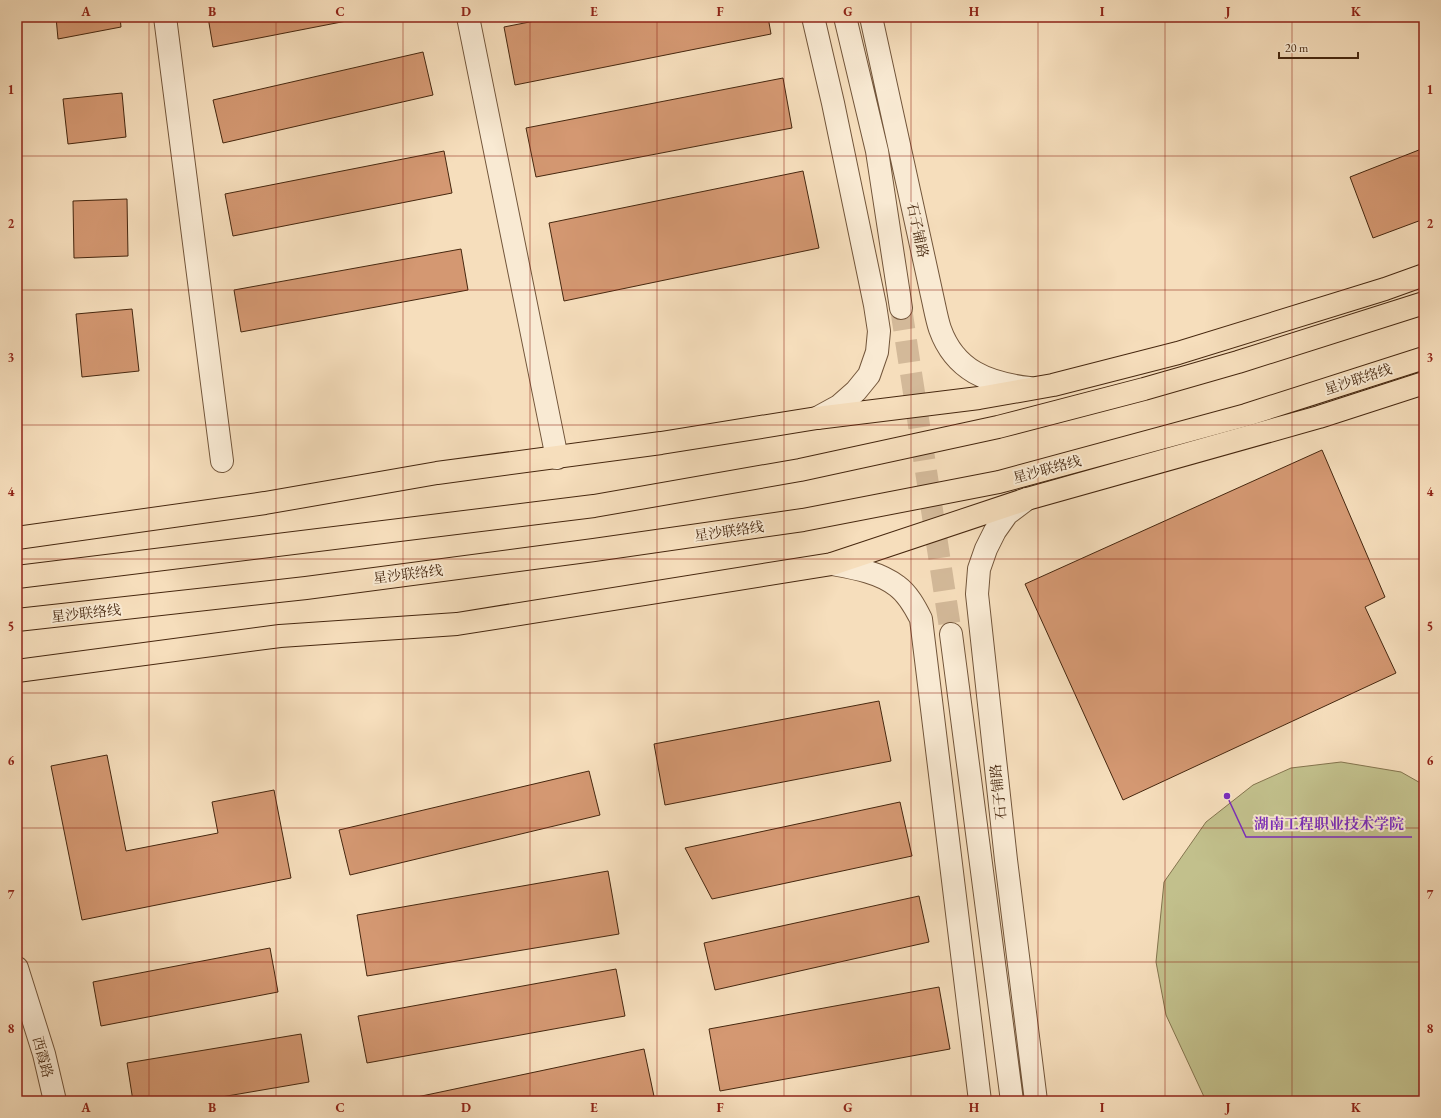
<svg xmlns="http://www.w3.org/2000/svg" width="1441" height="1118" font-family="'EB Garamond','Noto Serif SC',serif">
<style>
.green{fill:#c2c08c;stroke:#84744e}
.building{fill:#d49872;stroke:#46270f}
.lines{fill:none;stroke-linecap:round;stroke-linejoin:round}
.street-tunnel{stroke:#d3b999;stroke-width:22;stroke-dasharray:22 11;stroke-linecap:butt}
.street-casing{stroke:#72553a;stroke-width:24}
.primary-casing{stroke:#46270f;stroke-width:24}
.highway-casing{stroke:#46270f;stroke-width:24}
.street{stroke:#f9ead3;stroke-width:22}
.primary{stroke:#f6debc;stroke-width:22}
.highway{stroke:#f6debc;stroke-width:22}
.grid{fill:none;stroke:#8f2418;stroke-width:1;stroke-opacity:0.55}
.labels{text-anchor:middle;stroke-width:4;stroke-linejoin:round;paint-order:stroke}
.street-label{font-size:14px;fill:#46270f;stroke:#f9ead3}
.leader{fill:none;stroke:#7b2cbf;stroke-width:1.5}
.callout-dot{fill:#7b2cbf;stroke:#f9ead3;stroke-width:1.5}
.callout-label{font-size:15px;text-anchor:middle;font-weight:bold;fill:#7b2cbf;stroke:#f9ead3;stroke-width:4;stroke-linejoin:round;paint-order:stroke}
.neatline{fill:none;stroke:#8f2418;stroke-width:1.5}
.grid-label{font-size:13px;text-anchor:middle;font-weight:bold;fill:#8f2418}
</style>
<rect width="100%" height="100%" fill="#f6debc"/>
<filter id="stains"><feTurbulence type="fractalNoise" baseFrequency=".005" numOctaves="4"/><feColorMatrix values="0 0 0 0 .2 0 0 0 0 .09 0 0 0 0 .02 0 0 0 .5 -.17"/></filter>
<radialGradient id="worn" r=".72"><stop offset=".6" stop-color="#630" stop-opacity="0"/><stop offset="1" stop-color="#630" stop-opacity=".3"/></radialGradient>
<path class="green" d="M 1341,762 L 1401,772 L 1424,785 L 1424,1101 L 1206,1101 L 1166,1015 L 1156,962 L 1164,882 L 1206,822 L 1253,785 L 1291,768 Z"/>
<path class="building" d="M 56,17 L 120,17 L 121,27 L 58,39 Z
M 208,17 L 367,17 L 213,47 Z
M 555,17 L 768,17 L 771,34 L 515,85 L 504,27 Z
M 423,52 L 433,95 L 223,143 L 213,100 Z
M 783,78 L 792,128 L 536,177 L 526,128 Z
M 122,93 L 126,137 L 68,144 L 63,99 Z
M 1424,148 L 1424,219 L 1373,238 L 1350,177 Z
M 444,151 L 452,193 L 233,236 L 225,194 Z
M 803,171 L 819,248 L 564,301 L 549,223 Z
M 127,199 L 128,256 L 74,258 L 73,201 Z
M 461,249 L 468,290 L 241,332 L 234,290 Z
M 132,309 L 139,371 L 82,377 L 76,314 Z
M 1322,450 L 1385,597 L 1365,607 L 1396,673 L 1123,800 L 1025,584 Z
M 879,701 L 891,761 L 665,805 L 654,744 Z
M 107,755 L 126,851 L 218,833 L 212,802 L 274,790 L 291,878 L 82,920 L 51,766 Z
M 589,771 L 600,815 L 350,875 L 339,830 Z
M 900,802 L 912,856 L 712,899 L 685,848 Z
M 608,871 L 619,934 L 367,976 L 357,915 Z
M 919,896 L 929,942 L 715,990 L 704,943 Z
M 270,948 L 278,992 L 101,1026 L 93,982 Z
M 616,969 L 625,1016 L 367,1063 L 358,1016 Z
M 939,987 L 950,1049 L 720,1091 L 709,1029 Z
M 301,1034 L 309,1082 L 198,1101 L 133,1101 L 127,1063 Z
M 644,1049 L 655,1101 L 398,1101 Z"/>
<g class="lines">
<path class="street-tunnel" d="M 901,308 L 951,634"/>
<defs>
<path id="street" d="M 165,17 L 222,461
M 468,17 L 557,458
M 813,17 L 833,103 L 875,305 L 879,331 L 877,352 L 869,375 L 856,391 L 839,406 L 817,418
M 845,17 L 877,151 L 901,308
M 871,17 L 933,300 C 935,309 937,320 940,329 C 955,371 988,383 1029,388
M 1027,499 L 1007,514 L 995,531 L 986,549 L 979,569 L 977,594 L 1006,860 L 1036,1101
M 832,564 C 854,568 879,572 897,586 C 908,594 915,607 921,619 L 980,1101
M 951,634 L 1012,1101
M 17,968 L 44,1054 L 55,1101"/>
<path id="primary" d="M 17,538 L 265,503 L 437,473 L 661,443 L 817,418 L 979,398 L 1053,385 L 1178,353 L 1385,289 L 1424,275
M 17,671 L 280,636 L 457,624 L 832,564 L 1027,499 L 1319,417 L 1424,383"/>
<path id="highway" d="M 17,577 L 594,506 L 800,470 L 998,427 L 1144,389 L 1238,362 L 1424,303
M 17,620 L 306,588 L 594,550 L 803,520 L 999,482 L 1246,415 L 1424,358"/>
</defs>
<use href="#street" class="street-casing"/>
<use href="#primary" class="primary-casing"/>
<use href="#highway" class="highway-casing"/>
<use href="#street" class="street"/>
<use href="#primary" class="primary"/>
<use href="#highway" class="highway"/>
</g>
<path class="grid" d="M 149,17 L 149,1101M 276,17 L 276,1101M 403,17 L 403,1101M 530,17 L 530,1101M 657,17 L 657,1101M 784,17 L 784,1101M 911,17 L 911,1101M 1038,17 L 1038,1101M 1165,17 L 1165,1101M 1292,17 L 1292,1101M 17,156 L 1424,156M 17,290 L 1424,290M 17,425 L 1424,425M 17,559 L 1424,559M 17,693 L 1424,693M 17,828 L 1424,828M 17,962 L 1424,962"/>
<g class="labels">
<g class="street-label">
<text transform="translate(918 230) rotate(78)" y="5">石子铺路</text>
<text transform="translate(1358 379) rotate(-18)" y="5">星沙联络线</text>
<text transform="translate(1047 469) rotate(-15)" y="5">星沙联络线</text>
<text transform="translate(729 531) rotate(-8)" y="5">星沙联络线</text>
<text transform="translate(408 574) rotate(-7)" y="5">星沙联络线</text>
<text transform="translate(86 613) rotate(-6)" y="5">星沙联络线</text>
<text transform="translate(998 792) rotate(-96)" y="5">石子铺路</text>
<text transform="translate(43 1057) rotate(75)" y="5">西霞路</text>
</g>
</g>
<path class="leader" d="M1227 796L1246 837H1412"/>
<circle class="callout-dot" cx="1227" cy="796" r="4"/>
<g class="callout-label">
<text x="1329" y="829">湖南工程职业技术学院</text>
</g>
<rect width="1441" height="1118" fill="none" stroke="#f6debc" stroke-width="44"/>
<path d="M1279 52v6h79v-6" fill="none" stroke="#46270f" stroke-width="2"/>
<text x="1285" y="52" font-size="12" fill="#46270f" stroke="#f9ead3" stroke-width="3" paint-order="stroke">20 m</text>
<rect x="22" y="22" width="1397" height="1074" class="neatline"/>
<g class="grid-label">
<text x="86" y="16">A</text>
<text x="212" y="16">B</text>
<text x="340" y="16">C</text>
<text x="466" y="16">D</text>
<text x="594" y="16">E</text>
<text x="720" y="16">F</text>
<text x="848" y="16">G</text>
<text x="974" y="16">H</text>
<text x="1102" y="16">I</text>
<text x="1228" y="16">J</text>
<text x="1356" y="16">K</text>
<text x="11" y="94">1</text>
<text x="1430" y="94">1</text>
<text x="11" y="228">2</text>
<text x="1430" y="228">2</text>
<text x="11" y="362">3</text>
<text x="1430" y="362">3</text>
<text x="11" y="496">4</text>
<text x="1430" y="496">4</text>
<text x="11" y="631">5</text>
<text x="1430" y="631">5</text>
<text x="11" y="765">6</text>
<text x="1430" y="765">6</text>
<text x="11" y="899">7</text>
<text x="1430" y="899">7</text>
<text x="11" y="1033">8</text>
<text x="1430" y="1033">8</text>
<text x="86" y="1112">A</text>
<text x="212" y="1112">B</text>
<text x="340" y="1112">C</text>
<text x="466" y="1112">D</text>
<text x="594" y="1112">E</text>
<text x="720" y="1112">F</text>
<text x="848" y="1112">G</text>
<text x="974" y="1112">H</text>
<text x="1102" y="1112">I</text>
<text x="1228" y="1112">J</text>
<text x="1356" y="1112">K</text>
</g>
<rect width="100%" height="100%" filter="url(#stains)"/>
<rect width="100%" height="100%" fill="url(#worn)"/>
</svg>
